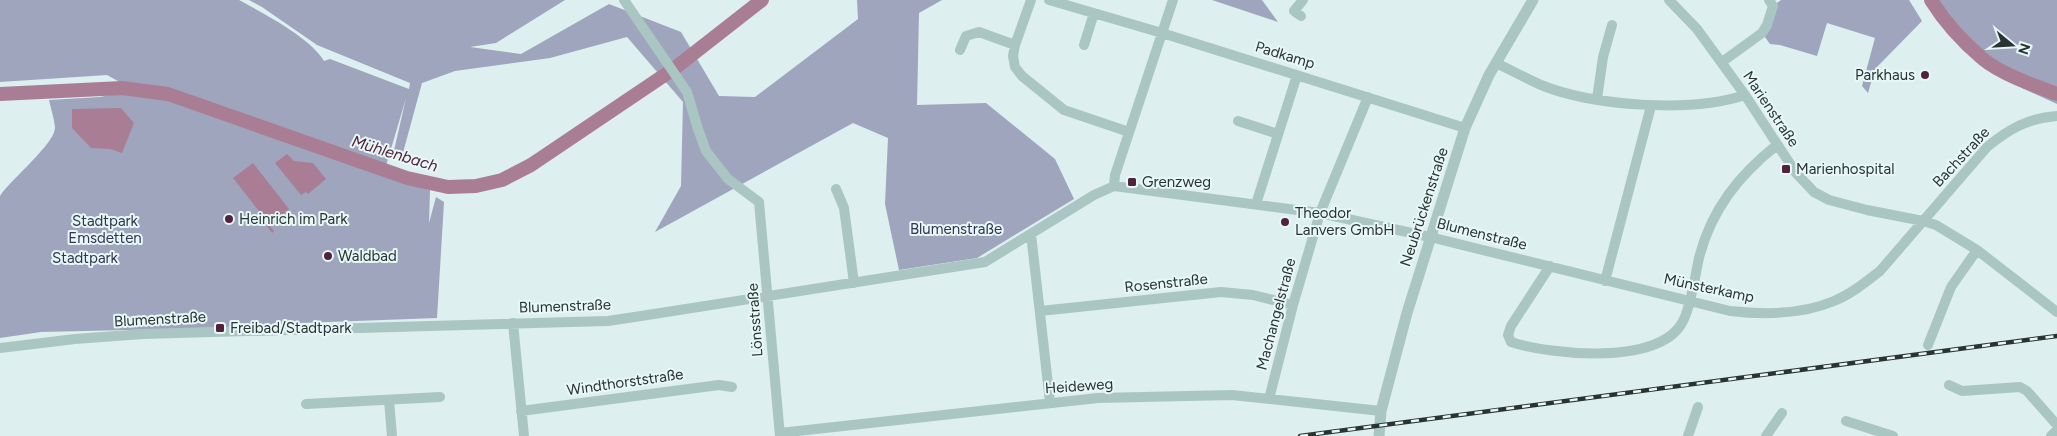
<svg xmlns="http://www.w3.org/2000/svg" width="2057" height="436" font-family="Figtree,sans-serif">
<style>
.green{fill:#9ea5bd}
.water{fill:#a97e95}
.lines{fill:none;stroke-linecap:round;stroke-linejoin:round}
.river{stroke:#a97e95;stroke-width:14}
.minor{stroke:#aac6c3;stroke-width:10}
.tertiary{stroke:#aac6c3;stroke-width:11}
.rail-casing{stroke:#293431;stroke-width:4.5}
.rail{stroke:#e8f7f7;stroke-width:2.5;stroke-dasharray:8;stroke-linecap:butt}
.poi-dot{fill:#52223a;stroke:#e8f7f7;stroke-width:2}
.labels{text-anchor:middle;stroke-width:4;stroke-linejoin:round;paint-order:stroke}
.street-label{font-size:15px;fill:#293431;stroke:#e8f7f7}
.poi-label{font-size:15px;fill:#293431;stroke:#e8f7f7;text-anchor:start}
.park-label{font-size:15px;fill:#2f3550;stroke:#e8f7f7}
.water-label{font-size:16px;font-style:italic;fill:#52223a;stroke:#e8f7f7}
</style>
<rect width="100%" height="100%" fill="#ddefef"/>
<path class="green" d="M 0,0 L 239,0 C 263,13 311,38 324,61 L 330,59 L 409,89 L 410,83 L 317,45 L 262,7 L 249,0 L 565,0 L 496,43 L 470,47 L 521,54 L 609,4 L 681,32 L 719,96 L 755,97 L 858,19 L 857,0 L 942,0 L 919,13 L 917,105 L 986,103 L 1055,159 L 1074,199 L 977,258 L 899,270 L 885,204 L 888,138 L 853,123 L 655,232 L 681,186 L 683,102 L 627,37 L 550,58 L 455,71 L 422,83 L 401,160 L 393,155 L 406,98 L 383,176 L 430,190 L 429,223 L 436,197 L 444,202 L 437,318 L 301,323 L 300,326 L 41,332 L 0,338 L 0,196 C 11,179 56,143 55,127 C 54,118 51,109 49,100 L 100,97 L 134,90 L 107,75 L 0,82 Z
M 1212,0 L 1262,0 L 1278,22 Z
M 1781,0 L 1909,0 L 1922,21 L 1875,69 L 1868,93 L 1862,86 L 1875,38 L 1827,23 L 1817,56 L 1780,45 L 1770,44 L 1762,33 L 1773,6 Z
M 1926,0 L 2057,0 L 2057,104 L 2022,88 L 1984,60 L 1944,25 Z"/>
<path class="water" d="M 121,108 L 134,123 L 122,153 L 110,149 L 91,148 L 72,128 L 72,109 Z
M 287,154 L 294,161 L 313,163 L 326,179 L 308,194 L 306,192 L 301,195 L 275,163 Z
M 253,163 L 289,209 L 269,225 L 274,231 L 272,233 L 266,225 L 266,220 L 233,178 Z"/>
<g class="lines">
<path class="river" d="M 1931,0 C 1944,21 1963,42 1983,59 C 2001,74 2035,86 2057,94
M 0,94 L 122,88 L 168,94 L 407,178 L 448,187 L 476,186 L 502,180 L 531,165 L 675,68 L 762,0"/>
<path class="minor" d="M 624,0 L 687,92 L 698,129 L 706,151 L 728,179 L 759,202 L 780,436
M 1031,0 L 1015,45 L 1013,56 L 1015,67 L 1022,76 L 1064,110 L 1129,132
M 1049,0 L 1162,33 L 1465,128
M 1669,0 L 1697,29 L 1745,95 L 1796,173 L 1814,192 L 1829,200 L 1867,210 L 1923,221 L 1936,225 L 1977,250 L 2057,312
M 1301,16 L 1294,11 L 1303,0
M 1084,45 L 1094,13
M 960,50 L 966,36 L 979,32 L 1015,45
M 1722,62 L 1762,33 L 1767,25 L 1773,6 L 1769,0
M 1496,63 C 1511,70 1525,78 1541,85 C 1593,106 1691,113 1745,95
M 1597,99 L 1603,57 L 1612,25
M 1238,121 L 1278,134
M 1114,186 L 1115,175 L 1173,0
M 836,189 L 844,208 L 854,283
M 1256,204 L 1297,75
M 1031,234 L 1050,402
M 1550,266 L 1511,326 L 1508,335 L 1511,342 C 1551,355 1661,366 1683,321 C 1691,306 1695,276 1699,258 C 1711,210 1739,175 1777,145
M 1605,281 L 1651,106
M 1040,311 L 1221,292 L 1253,295 L 1293,305
M 513,323 L 524,436
M 1928,345 L 1951,287 L 1977,250
M 0,348 L 75,339 L 143,334 L 608,321 L 641,316 L 985,262 L 1094,195 L 1114,186 L 1320,213 L 1430,237 L 1730,311 C 1765,315 1801,315 1834,301 C 1851,294 1866,282 1880,271 L 1987,147 C 2009,129 2028,118 2057,116
M 1949,385 L 1962,391 L 2020,387 L 2027,391 L 2057,425
M 1269,399 L 1293,305 L 1320,213 L 1368,97
M 389,400 L 392,436
M 306,404 L 440,397
M 521,411 L 719,385 L 732,387
M 1846,421 L 1893,436
M 780,433 L 1098,398 L 1232,395 L 1381,411
M 1688,436 L 1698,407
M 1766,436 L 1782,413
M 2051,436 L 2057,430"/>
<path class="tertiary" d="M 1379,436 L 1381,411 L 1407,313 L 1465,128 L 1489,75 L 1533,0"/>
<defs>
<path id="rail" d="M 1300,436 L 2057,336"/>
</defs>
<use href="#rail" class="rail-casing"/>
<use href="#rail" class="rail"/>
</g>
<g class="poi-dot">
<circle cx="1925" cy="75" r="5"/>
<rect x="1781" y="164" width="10" height="10" rx="2.5"/>
<rect x="1127" y="177" width="10" height="10" rx="2.5"/>
<circle cx="229" cy="219" r="5"/>
<circle cx="1285" cy="222" r="5"/>
<circle cx="328" cy="256" r="5"/>
<rect x="215" y="323" width="10" height="10" rx="2.5"/>
</g>
<g class="labels">
<g class="street-label">
<text transform="translate(1285 55) rotate(17)" y="5">Padkamp</text>
<text transform="translate(1771 109) rotate(56)" y="5">Marienstraße</text>
<text transform="translate(1961 157) rotate(-47)" y="5">Bachstraße</text>
<text transform="translate(1424 207) rotate(-72)" y="5">Neubrückenstraße</text>
<text transform="translate(1482 234) rotate(14)" y="5">Blumenstraße</text>
<text transform="translate(1166 283) rotate(-6)" y="5">Rosenstraße</text>
<text transform="translate(1709 288) rotate(12)" y="5">Münsterkamp</text>
<text transform="translate(565 306) rotate(-2)" y="5">Blumenstraße</text>
<text transform="translate(1276 314) rotate(-75)" y="5">Machangelstraße</text>
<text transform="translate(160 319) rotate(-3)" y="5">Blumenstraße</text>
<text transform="translate(755 320) rotate(-94)" y="5">Lönsstraße</text>
<text transform="translate(625 382) rotate(-8)" y="5">Windthorststraße</text>
<text transform="translate(1079 386) rotate(-4)" y="5">Heideweg</text>
</g>
<g class="poi-label">
<text x="1915" y="80" text-anchor="end">Parkhaus</text>
<text x="1796" y="174">Marienhospital</text>
<text x="1142" y="187">Grenzweg</text>
<text x="1295" y="218">Theodor<tspan x="1295" dy="17">Lanvers GmbH</tspan></text>
<text x="239" y="224">Heinrich im Park</text>
<text x="338" y="261">Waldbad</text>
<text x="230" y="333">Freibad/Stadtpark</text>
</g>
<g class="park-label">
<text x="105" y="226">Stadtpark<tspan x="105" dy="17">Emsdetten</tspan></text>
<text x="956" y="234">Blumenstraße</text>
<text x="85" y="263">Stadtpark</text>
</g>
<g class="water-label">
<text transform="translate(395 153) rotate(17)" y="6">Mühlenbach</text>
</g>
</g>
<g transform="translate(2012 45) rotate(108)" stroke="#e8f7f7" stroke-width="4" paint-order="stroke">
<path d="M0-4L9 19L0 12L-9 19Z" fill="#293431"/>
<text y="-8" font-size="14" font-weight="bold" text-anchor="middle" fill="#293431">N</text>
</g>
</svg>
